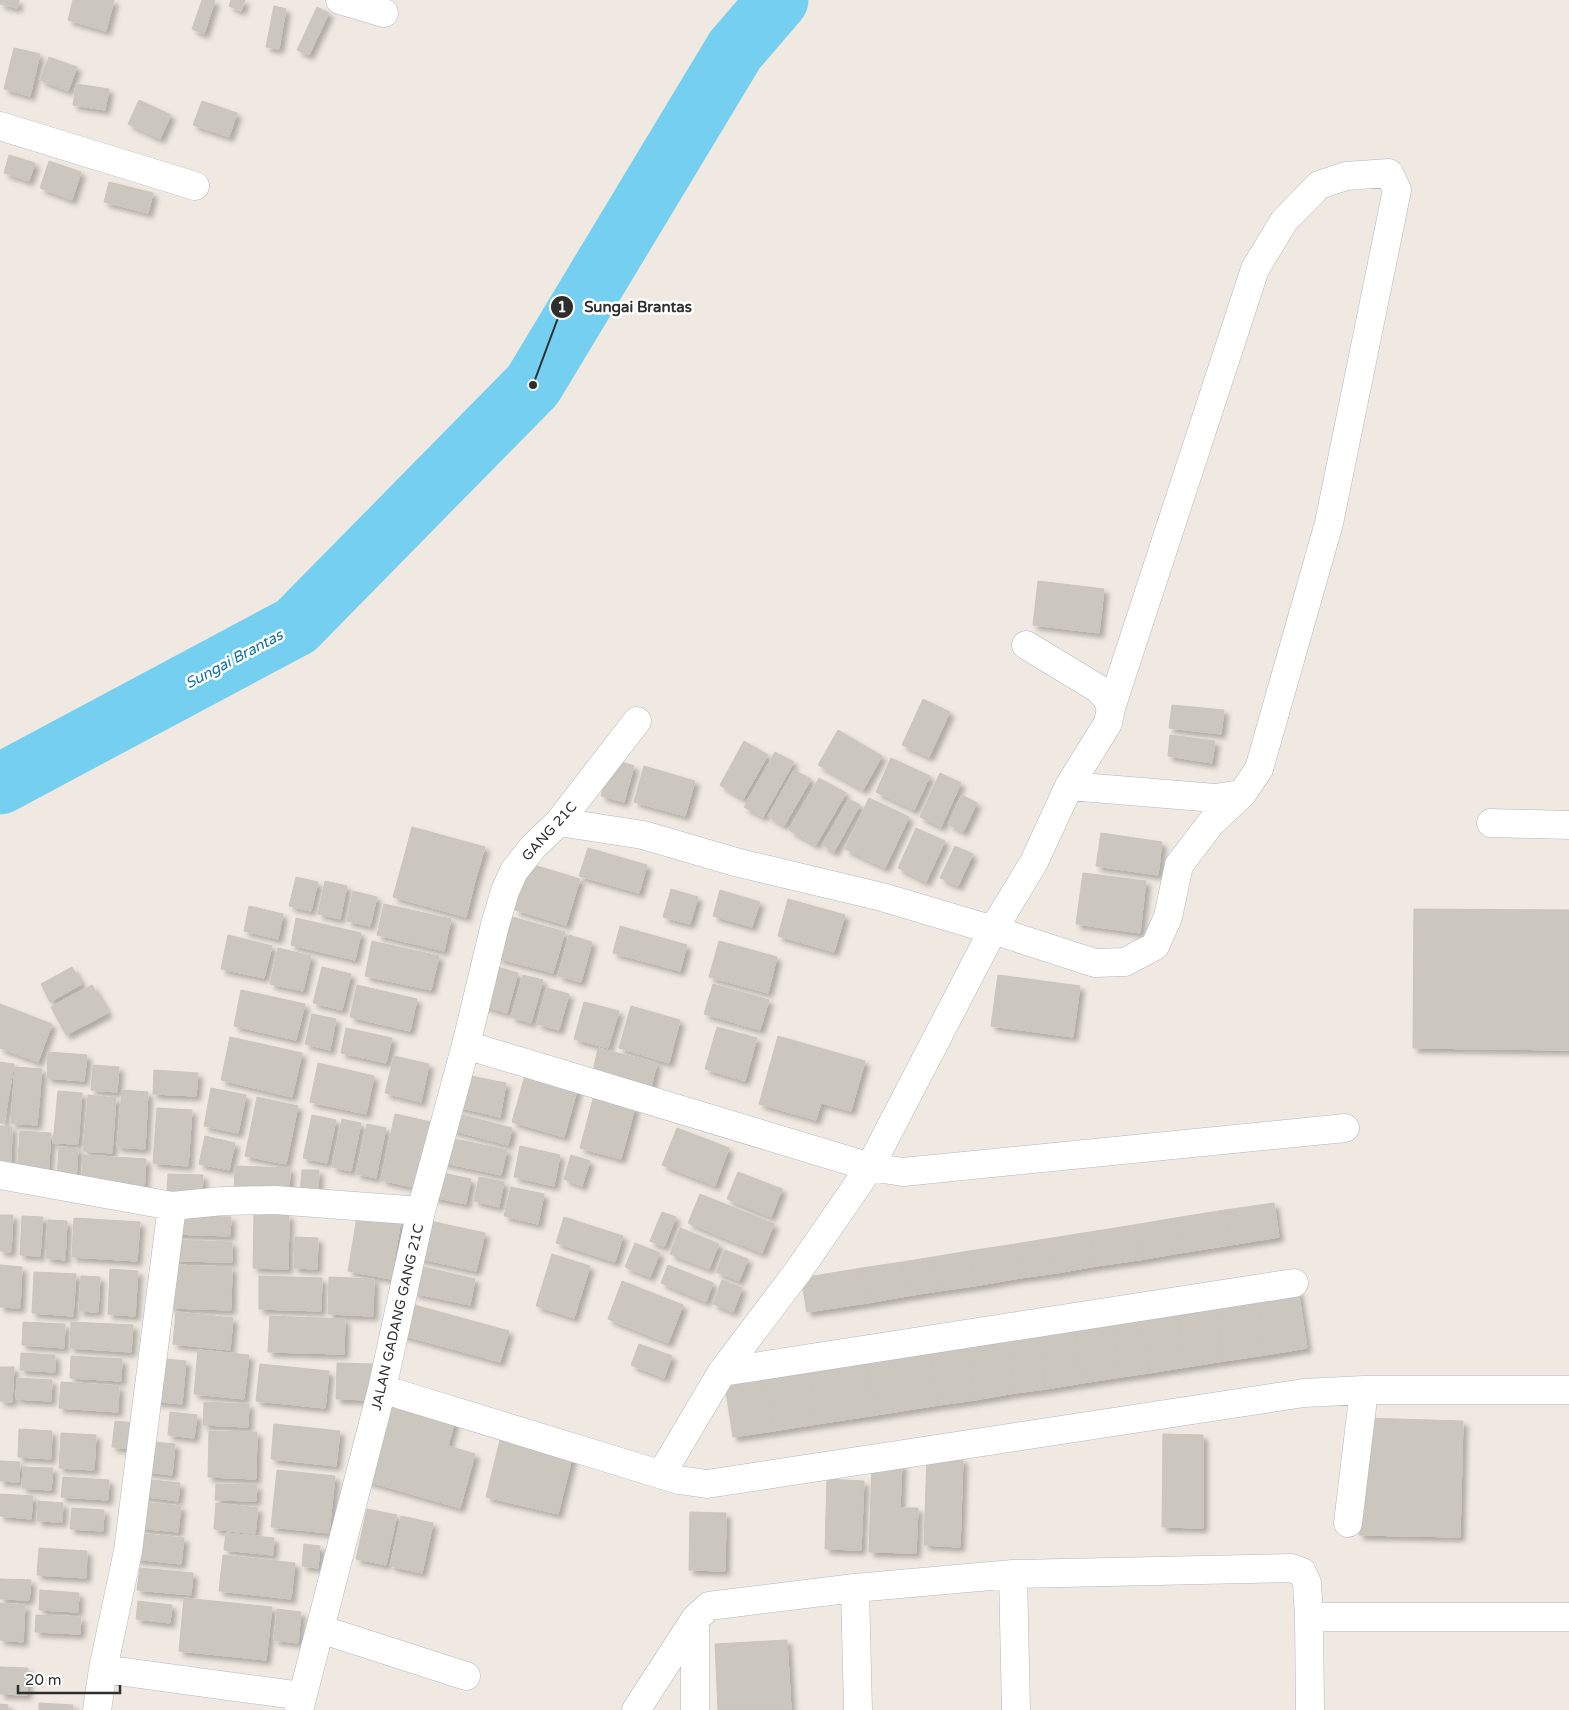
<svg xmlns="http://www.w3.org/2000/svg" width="1569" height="1710" font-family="'Varela Round',sans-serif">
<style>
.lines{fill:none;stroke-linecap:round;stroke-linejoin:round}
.river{stroke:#75cff0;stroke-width:61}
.building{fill:#cbc7bf;stroke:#cbc5ba;filter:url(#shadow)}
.street-casing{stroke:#b4b7c1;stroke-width:29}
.street{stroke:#fff;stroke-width:28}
.labels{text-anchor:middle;stroke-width:5;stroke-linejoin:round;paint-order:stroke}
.street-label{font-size:14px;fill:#2e2e2e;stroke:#fff}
.water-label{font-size:15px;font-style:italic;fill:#0d6fa3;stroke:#fff}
.leader{fill:none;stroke:#2e2e2e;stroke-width:2}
.callout-dot{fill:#2e2e2e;stroke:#fff;stroke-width:2}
.mark-label{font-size:15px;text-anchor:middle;font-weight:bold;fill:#fff}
.callout-label{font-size:15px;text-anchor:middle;font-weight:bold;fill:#2e2e2e;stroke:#fff;stroke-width:5;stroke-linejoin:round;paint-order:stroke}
</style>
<defs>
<filter id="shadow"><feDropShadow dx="4.5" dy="4.5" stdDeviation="2.5" flood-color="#0004"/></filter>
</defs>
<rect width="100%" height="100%" fill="#efe9e1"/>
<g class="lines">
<path class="river" d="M 0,784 L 296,626 L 533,385 L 735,50 L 778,0"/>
</g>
<path class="building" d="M 0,0 L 19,0 L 17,8 L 0,4 Z
M 73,0 L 114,0 L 106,31 L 68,20 Z
M 202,0 L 215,0 L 204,34 L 192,29 Z
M 231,0 L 245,0 L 241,11 L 229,6 Z
M 274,6 L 286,9 L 279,49 L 266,47 Z
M 317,7 L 329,13 L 309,55 L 297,50 Z
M 14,48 L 40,54 L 30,96 L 4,89 Z
M 49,57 L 77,67 L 68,91 L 40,80 Z
M 76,84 L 109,89 L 105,110 L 73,105 Z
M 139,100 L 171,115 L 160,139 L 128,124 Z
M 202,101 L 237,113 L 229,137 L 193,125 Z
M 9,155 L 35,163 L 29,181 L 4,173 Z
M 49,161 L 81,172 L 72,200 L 40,188 Z
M 109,182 L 153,193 L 148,213 L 104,202 Z
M 1038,581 L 1104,589 L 1099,633 L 1033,625 Z
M 923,699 L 950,712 L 929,757 L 902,745 Z
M 1172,705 L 1224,710 L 1221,734 L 1169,728 Z
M 838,730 L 882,756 L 863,790 L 818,765 Z
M 1170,735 L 1215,741 L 1212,763 L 1168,756 Z
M 744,741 L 768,755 L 743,799 L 720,785 Z
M 775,752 L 794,762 L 763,817 L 744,807 Z
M 891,758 L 930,776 L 914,810 L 876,792 Z
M 611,759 L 634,766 L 624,802 L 601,796 Z
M 644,766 L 695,781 L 685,816 L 634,802 Z
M 794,770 L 811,779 L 784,826 L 768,816 Z
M 940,773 L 961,783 L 941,827 L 920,817 Z
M 819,778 L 846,793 L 816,845 L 789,830 Z
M 962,795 L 977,803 L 963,832 L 948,824 Z
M 869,798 L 909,817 L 885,868 L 845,849 Z
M 849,799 L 860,805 L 834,852 L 822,845 Z
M 412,827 L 485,847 L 475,881 L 403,861 Z
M 916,828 L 945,841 L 926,882 L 898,868 Z
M 1101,833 L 1162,842 L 1158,875 L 1096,866 Z
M 955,846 L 973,854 L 958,886 L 940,878 Z
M 588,848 L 647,865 L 639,893 L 579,876 Z
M 403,861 L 475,881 L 466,917 L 393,897 Z
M 527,863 L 580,879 L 566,925 L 515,910 Z
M 1083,873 L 1146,881 L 1140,933 L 1076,924 Z
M 296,877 L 318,882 L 311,911 L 289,906 Z
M 325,881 L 347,886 L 340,919 L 318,914 Z
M 671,889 L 698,897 L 690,924 L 663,917 Z
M 720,890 L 760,902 L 752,927 L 713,916 Z
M 353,891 L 377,897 L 370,926 L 347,921 Z
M 788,899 L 845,915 L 834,952 L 778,936 Z
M 384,904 L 451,919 L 444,951 L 377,935 Z
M 249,906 L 283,914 L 278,939 L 244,931 Z
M 1414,909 L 1569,910 L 1569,1050 L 1413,1048 Z
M 509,916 L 565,932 L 553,973 L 497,958 Z
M 296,918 L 361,933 L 355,960 L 291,945 Z
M 620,926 L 687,945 L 680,971 L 613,953 Z
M 228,935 L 272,946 L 264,978 L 221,969 Z
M 569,935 L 592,942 L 581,982 L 558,976 Z
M 372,941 L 439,956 L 431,990 L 365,976 Z
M 719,941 L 777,957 L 768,993 L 709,977 Z
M 278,948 L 311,956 L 303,991 L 270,984 Z
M 491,965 L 518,973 L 507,1013 L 480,1005 Z
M 72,967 L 82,984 L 50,1002 L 41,984 Z
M 322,967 L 351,974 L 342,1010 L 313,1003 Z
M 523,975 L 543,980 L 531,1023 L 511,1017 Z
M 998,975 L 1080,986 L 1073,1037 L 991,1026 Z
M 713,984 L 769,1000 L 760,1030 L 704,1014 Z
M 92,985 L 108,1013 L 66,1035 L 51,1007 Z
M 357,985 L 417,999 L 410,1031 L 350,1017 Z
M 547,988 L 569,994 L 559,1030 L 537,1024 Z
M 241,990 L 305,1004 L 296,1040 L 234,1026 Z
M 584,1002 L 619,1011 L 608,1048 L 574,1039 Z
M 0,1004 L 52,1024 L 38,1062 L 0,1048 Z
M 631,1006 L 680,1020 L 669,1063 L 619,1048 Z
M 312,1014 L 336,1019 L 330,1050 L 305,1044 Z
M 717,1027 L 757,1038 L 745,1081 L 705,1069 Z
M 346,1028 L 392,1038 L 386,1063 L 341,1053 Z
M 778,1036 L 865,1061 L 851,1111 L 821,1103 L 816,1120 L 759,1104 Z
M 230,1037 L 302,1053 L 292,1097 L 221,1080 Z
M 598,1048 L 657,1063 L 650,1092 L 592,1076 Z
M 48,1052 L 87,1055 L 84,1081 L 47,1078 Z
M 394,1056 L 429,1064 L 421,1102 L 385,1093 Z
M 0,1062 L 14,1064 L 4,1123 L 0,1123 Z
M 318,1063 L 374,1076 L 366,1114 L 310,1102 Z
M 93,1065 L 119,1067 L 117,1092 L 91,1090 Z
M 15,1067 L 42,1069 L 37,1125 L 11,1123 Z
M 154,1070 L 198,1073 L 196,1096 L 153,1094 Z
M 526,1072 L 578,1087 L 564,1137 L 512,1122 Z
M 460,1074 L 506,1083 L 500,1117 L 453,1106 Z
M 211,1088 L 246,1095 L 238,1133 L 204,1126 Z
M 122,1090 L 148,1092 L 145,1149 L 117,1147 Z
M 58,1091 L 82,1093 L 78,1144 L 53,1143 Z
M 88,1095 L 116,1098 L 112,1153 L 83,1151 Z
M 594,1095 L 635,1107 L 621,1159 L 580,1148 Z
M 257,1097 L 298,1106 L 286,1164 L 245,1156 Z
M 157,1108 L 192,1110 L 188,1166 L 153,1163 Z
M 455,1113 L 512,1128 L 508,1145 L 451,1130 Z
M 395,1114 L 431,1122 L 417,1188 L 381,1180 Z
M 312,1115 L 336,1120 L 327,1163 L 303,1158 Z
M 342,1119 L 361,1123 L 351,1171 L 332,1167 Z
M 367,1124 L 386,1128 L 376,1178 L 356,1174 Z
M 0,1126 L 12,1127 L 11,1163 L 0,1162 Z
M 677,1128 L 729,1148 L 715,1186 L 662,1165 Z
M 20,1131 L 51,1133 L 48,1176 L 17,1174 Z
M 205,1136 L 235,1143 L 229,1170 L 199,1164 Z
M 445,1137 L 507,1150 L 501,1175 L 440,1162 Z
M 520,1146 L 560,1155 L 554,1186 L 514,1177 Z
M 59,1147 L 78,1148 L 76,1181 L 57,1180 Z
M 83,1155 L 146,1159 L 144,1192 L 81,1189 Z
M 571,1155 L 590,1161 L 582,1186 L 564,1179 Z
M 235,1166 L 290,1168 L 289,1195 L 234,1193 Z
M 302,1170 L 319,1170 L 318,1193 L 300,1192 Z
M 433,1171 L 471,1179 L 466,1204 L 428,1196 Z
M 738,1172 L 782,1189 L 771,1217 L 727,1199 Z
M 168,1174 L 203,1175 L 202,1196 L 167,1195 Z
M 479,1177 L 504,1182 L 499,1207 L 474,1201 Z
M 511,1187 L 544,1194 L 538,1224 L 504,1216 Z
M 700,1194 L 774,1224 L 762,1253 L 688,1223 Z
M 1274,1203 L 1279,1237 L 1230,1245 L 1225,1210 Z
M 1225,1210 L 1230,1245 L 1180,1253 L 1175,1218 Z
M 358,1211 L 401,1219 L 391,1279 L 348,1271 Z
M 662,1212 L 676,1217 L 664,1247 L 650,1241 Z
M 254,1214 L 289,1215 L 288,1269 L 253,1268 Z
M 0,1215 L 13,1215 L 11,1252 L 0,1251 Z
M 173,1215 L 231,1217 L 230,1236 L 173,1234 Z
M 22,1216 L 43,1217 L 40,1256 L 20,1255 Z
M 564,1217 L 623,1236 L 615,1262 L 556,1243 Z
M 74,1218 L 140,1222 L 137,1261 L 72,1257 Z
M 1175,1218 L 1180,1253 L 1139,1260 L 1134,1225 Z
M 48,1220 L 67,1221 L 65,1260 L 46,1258 Z
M 425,1220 L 485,1233 L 476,1271 L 417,1258 Z
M 1134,1225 L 1139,1260 L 1096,1266 L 1090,1232 Z
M 680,1228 L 719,1244 L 709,1269 L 670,1254 Z
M 1090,1232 L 1096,1266 L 1057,1273 L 1052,1238 Z
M 295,1237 L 318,1238 L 317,1269 L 294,1268 Z
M 1052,1238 L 1057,1273 L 1020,1278 L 1015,1244 Z
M 174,1240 L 232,1242 L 232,1262 L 173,1261 Z
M 635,1243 L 660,1253 L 650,1277 L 625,1267 Z
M 1015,1244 L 1020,1278 L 974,1286 L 969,1251 Z
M 725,1250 L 748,1259 L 739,1281 L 716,1272 Z
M 969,1251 L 974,1286 L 938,1291 L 933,1257 Z
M 552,1254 L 590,1266 L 574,1318 L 536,1306 Z
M 933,1257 L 938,1291 L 907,1296 L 902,1262 Z
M 902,1262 L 907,1296 L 867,1303 L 862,1268 Z
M 0,1265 L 22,1267 L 20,1308 L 0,1307 Z
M 172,1265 L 232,1267 L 231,1310 L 170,1308 Z
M 668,1265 L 713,1283 L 706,1302 L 661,1283 Z
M 419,1266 L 475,1279 L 470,1305 L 413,1293 Z
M 862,1268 L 867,1303 L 807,1312 L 801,1278 Z
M 110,1269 L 138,1271 L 135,1316 L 108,1314 Z
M 34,1272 L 76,1274 L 73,1316 L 32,1313 Z
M 81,1276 L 100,1277 L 98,1312 L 79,1311 Z
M 259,1276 L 322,1278 L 321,1311 L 259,1309 Z
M 329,1277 L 374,1279 L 373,1316 L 328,1314 Z
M 722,1280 L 742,1288 L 733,1312 L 713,1304 Z
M 622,1281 L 683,1305 L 668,1343 L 608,1319 Z
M 1298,1290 L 1307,1348 L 1265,1355 L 1257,1295 Z
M 1257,1295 L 1265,1355 L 1224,1361 L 1215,1302 Z
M 1215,1302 L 1224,1361 L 1186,1367 L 1177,1308 Z
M 407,1303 L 509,1331 L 500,1362 L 398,1334 Z
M 1177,1308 L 1186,1367 L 1149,1373 L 1140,1314 Z
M 176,1312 L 233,1318 L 230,1350 L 173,1344 Z
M 1140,1314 L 1149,1373 L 1121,1377 L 1111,1318 Z
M 270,1316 L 345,1319 L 344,1354 L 268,1352 Z
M 1111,1318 L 1121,1377 L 1082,1383 L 1074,1324 Z
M 23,1322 L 65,1324 L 64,1348 L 22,1345 Z
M 71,1322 L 133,1325 L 131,1352 L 70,1348 Z
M 1074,1324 L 1082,1383 L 1046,1389 L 1037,1330 Z
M 1037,1330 L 1046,1389 L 1015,1393 L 1006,1335 Z
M 1006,1335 L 1015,1393 L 975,1400 L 966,1341 Z
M 966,1341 L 975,1400 L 939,1405 L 929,1347 Z
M 639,1344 L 672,1356 L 664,1378 L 631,1365 Z
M 929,1347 L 939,1405 L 876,1415 L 866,1356 Z
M 198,1350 L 249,1355 L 244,1399 L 194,1394 Z
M 21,1353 L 55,1355 L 55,1372 L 20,1370 Z
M 71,1356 L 122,1359 L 121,1381 L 70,1378 Z
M 866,1356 L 876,1415 L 817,1424 L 808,1365 Z
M 155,1358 L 186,1361 L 182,1404 L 151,1401 Z
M 337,1363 L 374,1364 L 373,1400 L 336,1399 Z
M 260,1364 L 329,1371 L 325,1408 L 256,1401 Z
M 808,1365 L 817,1424 L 773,1431 L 764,1372 Z
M 0,1367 L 14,1367 L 12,1402 L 0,1401 Z
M 764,1372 L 773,1431 L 733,1437 L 724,1379 Z
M 17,1378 L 52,1380 L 51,1401 L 16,1399 Z
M 61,1382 L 119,1386 L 118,1412 L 59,1408 Z
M 204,1402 L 249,1404 L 248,1427 L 203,1425 Z
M 388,1402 L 455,1420 L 448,1446 L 475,1454 L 460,1508 L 366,1481 Z
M 170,1412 L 197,1415 L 194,1438 L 168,1435 Z
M 1362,1418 L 1463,1421 L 1460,1537 L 1359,1535 Z
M 115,1421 L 135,1423 L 132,1449 L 112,1447 Z
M 274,1424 L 340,1431 L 336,1466 L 271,1459 Z
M 19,1429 L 52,1431 L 51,1459 L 18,1457 Z
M 209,1431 L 257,1432 L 256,1479 L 208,1477 Z
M 61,1433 L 96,1435 L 94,1470 L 59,1468 Z
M 1163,1434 L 1203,1435 L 1203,1528 L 1162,1527 Z
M 501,1436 L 573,1454 L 558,1514 L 486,1497 Z
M 143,1441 L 175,1444 L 172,1475 L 140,1471 Z
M 927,1457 L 963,1459 L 960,1547 L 924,1545 Z
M 0,1461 L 20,1462 L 19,1482 L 0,1481 Z
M 872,1463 L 902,1464 L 900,1508 L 918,1508 L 916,1553 L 869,1552 Z
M 23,1467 L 53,1468 L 51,1490 L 22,1488 Z
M 277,1470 L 335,1476 L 329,1533 L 271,1527 Z
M 63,1477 L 109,1480 L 108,1500 L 61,1497 Z
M 142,1479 L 180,1483 L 178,1501 L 140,1496 Z
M 827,1479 L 864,1481 L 861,1550 L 825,1549 Z
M 216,1484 L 257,1485 L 256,1501 L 215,1500 Z
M 0,1494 L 33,1496 L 31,1519 L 0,1516 Z
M 38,1501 L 63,1503 L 62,1522 L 37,1521 Z
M 141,1502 L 181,1506 L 178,1532 L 138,1528 Z
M 216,1503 L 258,1508 L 255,1534 L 214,1529 Z
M 72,1508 L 104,1510 L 103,1531 L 70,1529 Z
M 367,1509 L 397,1515 L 386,1565 L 356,1559 Z
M 690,1512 L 726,1513 L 725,1571 L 689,1570 Z
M 401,1516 L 433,1523 L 422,1573 L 390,1566 Z
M 136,1533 L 184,1538 L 181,1564 L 134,1559 Z
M 226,1533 L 274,1538 L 273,1555 L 224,1550 Z
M 304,1544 L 320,1546 L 318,1568 L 302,1566 Z
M 39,1548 L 87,1551 L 86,1578 L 37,1575 Z
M 223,1555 L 295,1563 L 291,1599 L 219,1591 Z
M 140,1568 L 193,1573 L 191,1595 L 137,1590 Z
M 0,1579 L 31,1580 L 29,1600 L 0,1599 Z
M 40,1590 L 79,1593 L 78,1612 L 39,1610 Z
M 184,1598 L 272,1607 L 266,1660 L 179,1651 Z
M 138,1601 L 172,1605 L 170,1623 L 136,1619 Z
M 0,1603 L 25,1605 L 23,1642 L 0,1640 Z
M 277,1609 L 301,1612 L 298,1643 L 274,1640 Z
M 36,1615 L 81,1617 L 80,1634 L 35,1632 Z
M 787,1640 L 791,1710 L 718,1710 L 715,1644 Z
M 0,1667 L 28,1668 L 27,1695 L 0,1694 Z
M 39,1703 L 73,1705 L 73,1710 L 39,1710 Z
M 0,1704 L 8,1705 L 8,1710 L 0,1710 Z"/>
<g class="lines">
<defs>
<path id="street" d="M 340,0 L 384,13
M 0,126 L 195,186
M 1069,786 L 1215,798 L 1242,794 L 1259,769 L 1329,523 L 1397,190 L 1389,173 L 1346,176 L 1319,185 L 1284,221 L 1255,269 L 1111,708
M 559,822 L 643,835 L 739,863 L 882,897 L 993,930 L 1095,963 L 1125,962 L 1155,946 L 1168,917 L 1179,865 L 1211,823 L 1242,794
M 1491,823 L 1569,825
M 466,1045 L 870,1167 L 993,930 L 1034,862 L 1069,786 L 1108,723 L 1111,708 L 1106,697 L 1097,688 L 1026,645
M 0,1175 L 172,1206 L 223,1201 L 275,1200 L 421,1211
M 722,1372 L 799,1270 L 870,1167 L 903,1172 L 1345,1128
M 382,1389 L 679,1480 L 707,1484 L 1304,1393 L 1364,1390 L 1569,1390
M 662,1473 L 722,1372 L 1294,1283
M 1348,1523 L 1364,1390
M 855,1588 L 858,1710
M 320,1629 L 466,1676
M 103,1669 L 302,1696
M 97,1710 L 103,1669 L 128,1551 L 172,1206
M 299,1710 L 382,1389 L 421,1211 L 466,1045 L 495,925 L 505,891 L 514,871 L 533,847 L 559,822 L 637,721
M 636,1710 L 695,1619 L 709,1606 L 855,1588 L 1013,1574
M 695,1710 L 695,1619
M 1016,1710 L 1013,1574 L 1291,1568 L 1302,1572 L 1307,1583 L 1309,1617
M 1310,1710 L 1309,1617 L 1569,1617"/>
</defs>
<use href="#street" class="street-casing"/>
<use href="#street" class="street"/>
</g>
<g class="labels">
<g class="street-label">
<text transform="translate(549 831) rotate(-48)" y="5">GANG 21C</text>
<text transform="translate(397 1317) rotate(-77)" y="5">JALAN GADANG GANG 21C</text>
</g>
<g class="water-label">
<text transform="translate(234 659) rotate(-28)" y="5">Sungai Brantas</text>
</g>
</g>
<path class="leader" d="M533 385L562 307"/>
<g class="callout-dot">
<circle cx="533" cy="385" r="5"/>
<circle cx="562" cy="307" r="12"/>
</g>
<g class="mark-label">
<text x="562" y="312">1</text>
</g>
<g class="callout-label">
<text x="638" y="312">Sungai Brantas</text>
</g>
<path d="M18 1685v8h102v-8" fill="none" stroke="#2e2e2e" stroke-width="2.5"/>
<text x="25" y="1685" font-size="15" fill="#2e2e2e" stroke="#ffffff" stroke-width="4" paint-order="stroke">20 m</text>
</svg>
